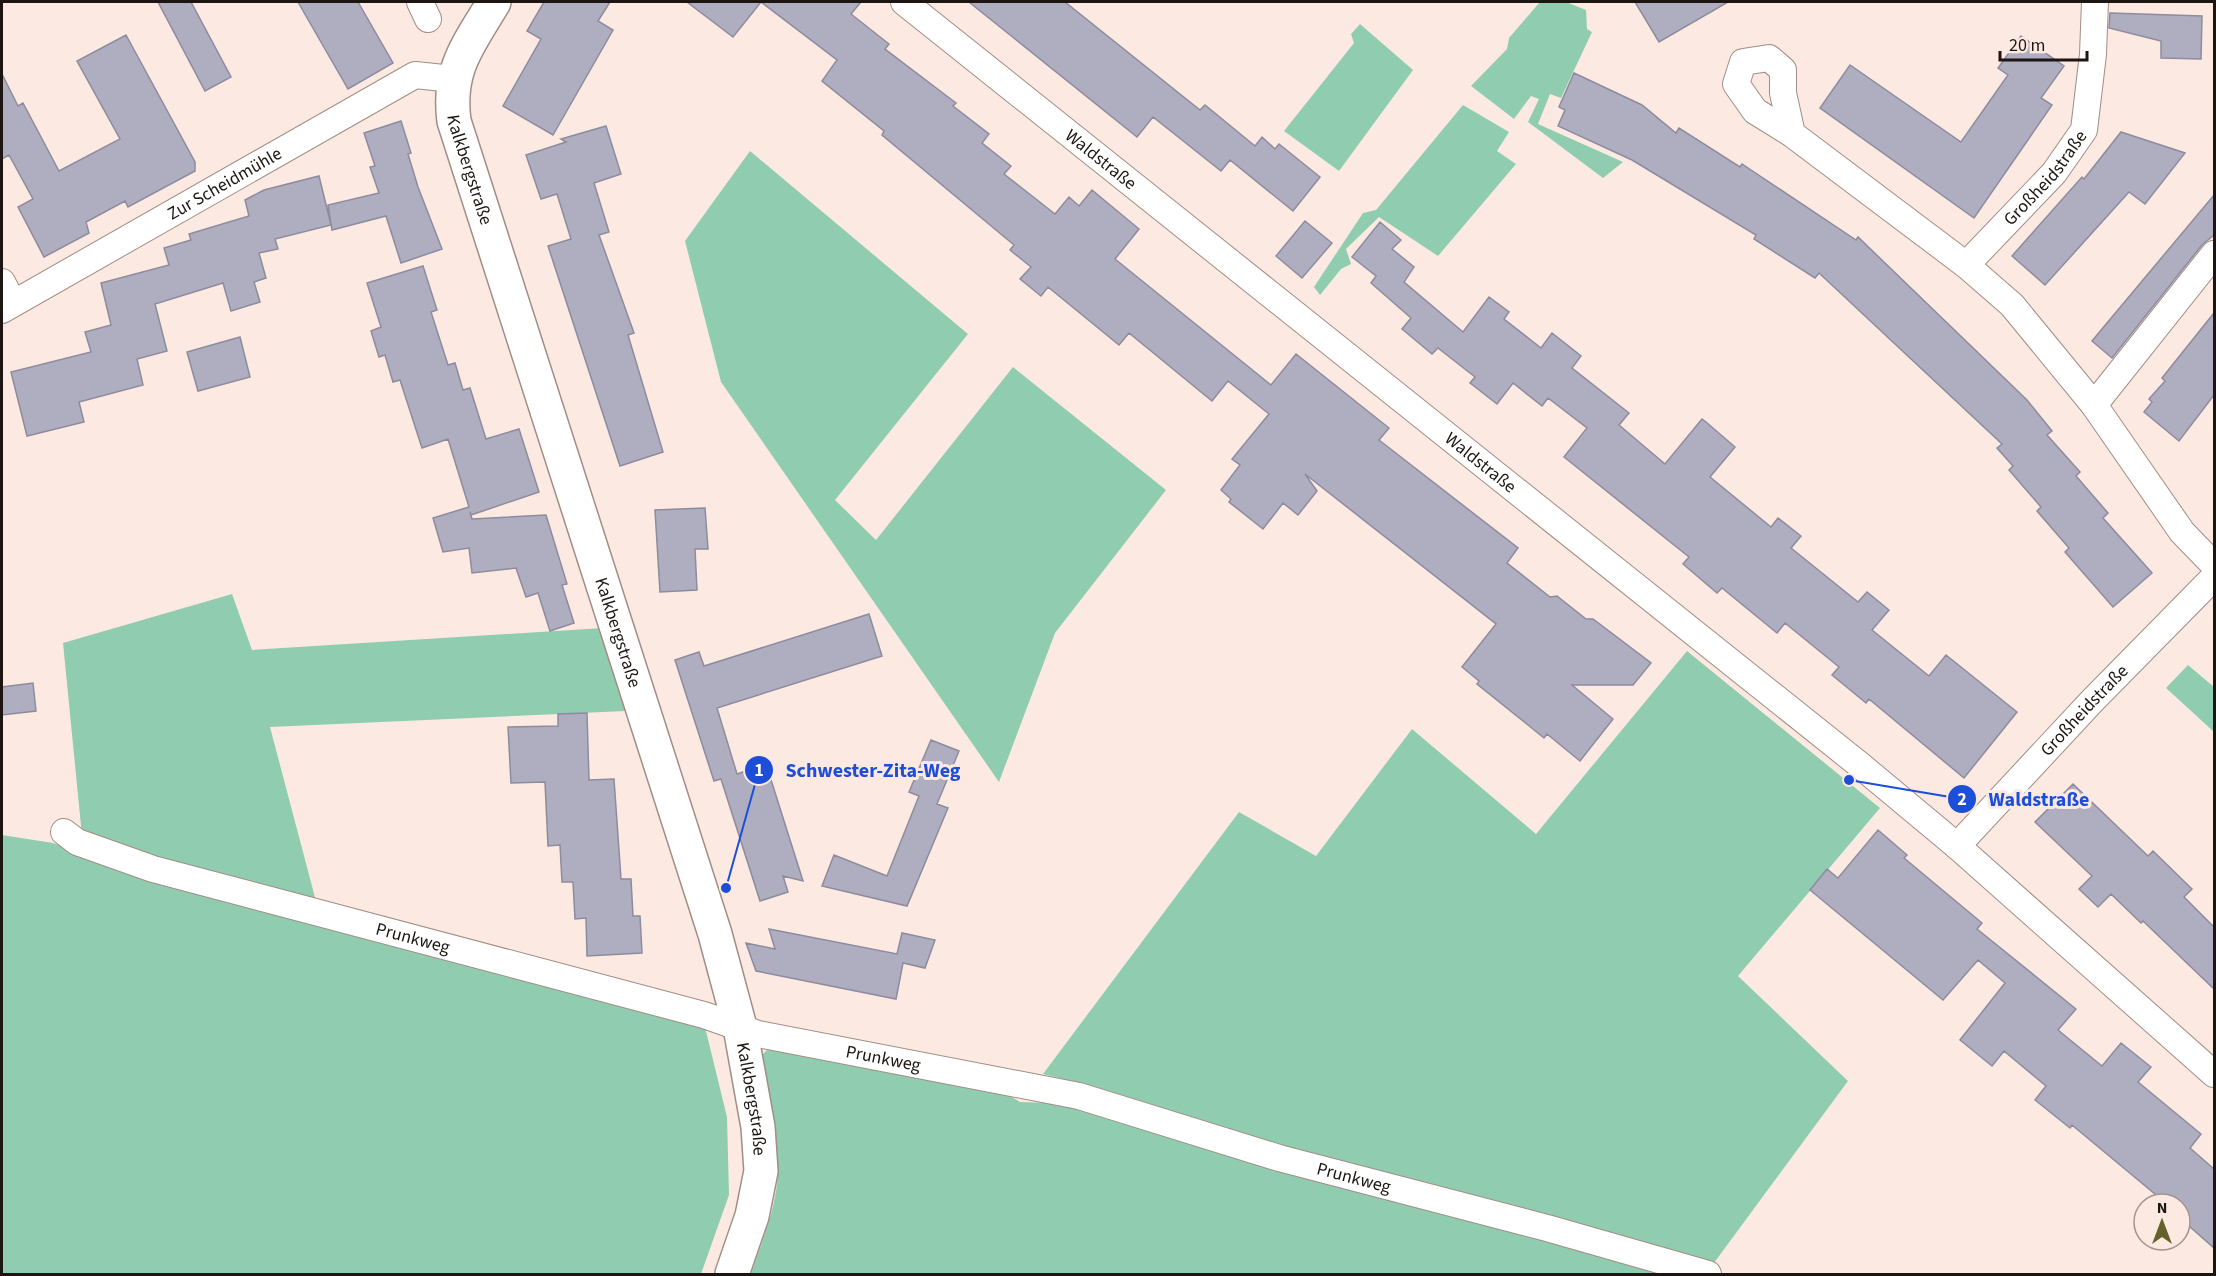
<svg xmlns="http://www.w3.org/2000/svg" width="2216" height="1276" font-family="'Source Sans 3',sans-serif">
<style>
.green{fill:#90cdb0}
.building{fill:#afaec1;stroke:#8d8b9e;stroke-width:1.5}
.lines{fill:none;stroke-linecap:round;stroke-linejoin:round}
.street-casing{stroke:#a18d84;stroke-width:28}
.secondary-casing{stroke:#a18d84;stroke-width:36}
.street{stroke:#fff;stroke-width:26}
.secondary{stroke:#fff;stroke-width:33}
.labels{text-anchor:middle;stroke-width:6;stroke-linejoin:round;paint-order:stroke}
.street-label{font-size:18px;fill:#1c1512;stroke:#fceae2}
.leader{fill:none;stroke:#1d4ed8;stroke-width:2}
.callout-dot{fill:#1d4ed8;stroke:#fceae2;stroke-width:2}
.mark-label{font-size:18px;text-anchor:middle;font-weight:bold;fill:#fff}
.callout-label{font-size:20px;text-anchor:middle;font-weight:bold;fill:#1d4ed8;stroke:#fceae2;stroke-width:6;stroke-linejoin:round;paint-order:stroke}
</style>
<rect width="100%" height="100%" fill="#fceae2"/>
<path class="green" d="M 1540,2 L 1566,2 L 1586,10 L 1587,29 L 1592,32 L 1561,98 L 1550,94 L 1538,124 L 1623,162 L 1603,178 L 1528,122 L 1539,99 L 1531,96 L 1514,119 L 1471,86 L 1507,49 L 1509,38 Z
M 1360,24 L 1413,70 L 1339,171 L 1284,131 L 1354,43 L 1351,34 Z
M 1463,105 L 1509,132 L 1497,151 L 1516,164 L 1438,256 L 1379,217 L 1346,249 L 1351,264 L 1341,269 L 1320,295 L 1314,287 L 1363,213 L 1376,210 Z
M 750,151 L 968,334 L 835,500 L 876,540 L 1013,367 L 1166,490 L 1055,633 L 999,782 L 721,382 L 685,241 Z
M 232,594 L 252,650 L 603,628 L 626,711 L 270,727 L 317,905 L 82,836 L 63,643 Z
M 1687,651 L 1880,808 L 1738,976 L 1848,1081 L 1711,1267 L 1284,1148 L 1084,1084 L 1043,1074 L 1239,812 L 1316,856 L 1412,729 L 1536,834 Z
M 2188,665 L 2214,687 L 2214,732 L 2166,688 Z
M 2,835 L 53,843 L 150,876 L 705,1027 L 727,1117 L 729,1195 L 701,1274 L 2,1274 Z
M 781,1047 L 994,1086 L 1020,1102 L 1077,1104 L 1675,1274 L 751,1274 C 762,1242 777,1206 778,1171 C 778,1132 769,1095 760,1057 L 768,1049 Z"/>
<path class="building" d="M 158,2 L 191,2 L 231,77 L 205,91 Z
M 298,2 L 358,2 L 393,63 L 348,89 Z
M 544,2 L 610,2 L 598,21 L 613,30 L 553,135 L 503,106 L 541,39 L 527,31 Z
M 687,2 L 861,2 L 851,14 L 889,44 L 885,49 L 956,103 L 953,106 L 989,134 L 982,143 L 1011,166 L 1004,174 L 1055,214 L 1069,197 L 1079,206 L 1092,190 L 1139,229 L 1115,259 L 1271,385 L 1296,354 L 1389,428 L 1379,440 L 1518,548 L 1507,563 L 1550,597 L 1557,596 L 1586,619 L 1593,619 L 1651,663 L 1633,685 L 1572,685 L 1613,719 L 1580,761 L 1547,734 L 1544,738 L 1528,725 L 1477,684 L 1479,681 L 1462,667 L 1496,624 L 1305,474 L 1317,491 L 1298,515 L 1283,503 L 1263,529 L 1229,502 L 1231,499 L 1221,490 L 1240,465 L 1232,459 L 1269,414 L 1228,381 L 1212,401 L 1129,333 L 1119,345 L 1048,287 L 1041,296 L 1020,279 L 1031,267 L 1010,250 L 1014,245 L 882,135 L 884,131 L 822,81 L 837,60 L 761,2 L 733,37 Z
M 969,2 L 1065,2 L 1200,110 L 1205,105 L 1255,146 L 1262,137 L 1275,149 L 1279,144 L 1320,177 L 1293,211 L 1230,160 L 1221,171 L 1153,117 L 1137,137 Z
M 1635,2 L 1728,2 L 1659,42 Z
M 2110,13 L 2202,16 L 2201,59 L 2161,58 L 2161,41 L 2109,28 Z
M 126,35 L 195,162 L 195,171 L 128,207 L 125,201 L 86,222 L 89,233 L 44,257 L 18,207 L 33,199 L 9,155 L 2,159 L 2,74 L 18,106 L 23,103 L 59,171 L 120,139 L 77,61 Z
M 2021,36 L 2064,66 L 2041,98 L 2052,105 L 1974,218 L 1820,108 L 1850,65 L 1961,142 L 2008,75 L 1998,68 Z
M 1574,73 L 1642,105 L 1676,133 L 1679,128 L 1740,167 L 1742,164 L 1856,240 L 1858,237 L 2027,400 L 2052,431 L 2047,435 L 2080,472 L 2076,476 L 2108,513 L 2103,518 L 2152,573 L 2113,607 L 2065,552 L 2069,548 L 2037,511 L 2041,507 L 2009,470 L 2013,466 L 1997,448 L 2002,444 L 1819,273 L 1815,278 L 1754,239 L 1756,235 L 1632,160 L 1558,126 L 1565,110 L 1559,107 Z
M 401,121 L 411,153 L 408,154 L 418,187 L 442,249 L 401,263 L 386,216 L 332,230 L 328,205 L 379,193 L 370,167 L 375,166 L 364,133 Z
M 606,126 L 621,174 L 594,183 L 609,232 L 599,235 L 634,333 L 628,335 L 663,452 L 620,466 L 548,246 L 571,239 L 557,194 L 541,199 L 526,155 L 566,142 L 561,139 Z
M 2121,132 L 2185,153 L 2145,204 L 2129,192 L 2045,285 L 2012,256 L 2082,177 L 2084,179 Z
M 319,176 L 331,225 L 275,239 L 278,249 L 259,253 L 266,278 L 254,282 L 260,302 L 231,311 L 223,283 L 155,304 L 167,351 L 137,359 L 143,385 L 79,402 L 84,422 L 27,436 L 11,372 L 91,352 L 85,332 L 111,325 L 101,283 L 169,265 L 164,248 L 191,240 L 189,234 L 249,216 L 245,200 L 264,190 Z
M 2214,195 L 2214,235 L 2202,245 L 2112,358 L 2092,341 Z
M 1305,221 L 1332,243 L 1302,278 L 1276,256 Z
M 1380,222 L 1401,240 L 1392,249 L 1414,267 L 1404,282 L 1463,332 L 1489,297 L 1509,312 L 1504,319 L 1541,348 L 1552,333 L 1581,356 L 1572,368 L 1629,413 L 1619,425 L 1665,464 L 1702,419 L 1706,422 L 1735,447 L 1710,477 L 1771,527 L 1778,518 L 1801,536 L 1791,548 L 1858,602 L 1867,592 L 1889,610 L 1872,630 L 1929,676 L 1946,655 L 2017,712 L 1964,778 L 1869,699 L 1866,703 L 1832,675 L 1839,667 L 1785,623 L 1777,633 L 1722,588 L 1717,593 L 1683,564 L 1689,557 L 1564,457 L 1587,428 L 1548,398 L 1542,406 L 1513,383 L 1497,404 L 1470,383 L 1475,377 L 1438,348 L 1432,354 L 1402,329 L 1411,318 L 1371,283 L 1376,276 L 1352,257 Z
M 423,266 L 437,310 L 431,312 L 448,365 L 455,363 L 463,390 L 470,388 L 486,439 L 519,429 L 539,492 L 471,515 L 470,512 L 472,519 L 546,515 L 567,584 L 562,585 L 574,623 L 550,631 L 538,593 L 526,597 L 516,568 L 472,573 L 469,548 L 443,552 L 433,518 L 469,507 L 448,439 L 422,448 L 400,380 L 393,382 L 385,355 L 379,357 L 371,331 L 381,327 L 367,283 Z
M 2214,313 L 2214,395 L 2179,441 L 2144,412 L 2152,402 L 2149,399 L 2165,381 L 2162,378 Z
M 240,337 L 250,377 L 198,391 L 187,352 Z
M 705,508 L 708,549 L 695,549 L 697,590 L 660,592 L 655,510 Z
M 869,614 L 882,656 L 717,708 L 737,774 L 766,764 L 803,881 L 783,876 L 788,892 L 760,901 L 721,779 L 714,781 L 675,660 L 699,652 L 704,666 Z
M 33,683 L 36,711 L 2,715 L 2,687 Z
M 587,713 L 589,780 L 614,779 L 621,879 L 631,879 L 633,916 L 640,916 L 642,953 L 587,956 L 586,918 L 575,919 L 573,882 L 562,882 L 560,845 L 548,846 L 545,782 L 511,783 L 508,727 L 558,726 L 558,714 Z
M 931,740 L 959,751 L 937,804 L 948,808 L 907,906 L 822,886 L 834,855 L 887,876 L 919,796 L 909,792 Z
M 2073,784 L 2148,856 L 2153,851 L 2192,889 L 2184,897 L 2214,927 L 2214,989 L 2143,921 L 2141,923 L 2111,894 L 2098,907 L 2079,889 L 2092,876 L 2035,822 Z
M 1878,830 L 1907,855 L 1904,858 L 1982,923 L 1977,929 L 2076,1009 L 2058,1030 L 2102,1066 L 2121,1043 L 2151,1067 L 2138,1082 L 2201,1134 L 2190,1148 L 2214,1169 L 2214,1248 L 2180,1218 L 2180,1204 L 2167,1204 L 2072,1125 L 2070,1128 L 2035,1100 L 2046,1086 L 2004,1051 L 1992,1066 L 1960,1040 L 2005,983 L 1978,960 L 1943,1000 L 1810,890 L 1827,869 L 1838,878 Z
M 769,929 L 897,954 L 902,933 L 935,940 L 925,968 L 903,963 L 896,999 L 756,971 L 746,943 L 775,949 Z"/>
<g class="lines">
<defs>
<g id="street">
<path d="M 420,2 L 428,19"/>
<path id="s1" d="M 904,2 L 1861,766 L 1957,846 L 2214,1074"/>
<path d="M 1792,134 L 1783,93 L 1783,70 L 1769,58 L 1743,62 L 1736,84 L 1755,111 L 1792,134 L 1966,265 L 2012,305 L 2094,405 L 2182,532 L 2214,565"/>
<path id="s2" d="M 1966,265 L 2054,173 L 2084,130 L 2093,54 L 2095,2"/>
<path d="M 2,282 L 13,303"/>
<path id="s3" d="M 2,310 L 415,75 L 453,79"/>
<path d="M 2094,405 L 2214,254"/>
<path id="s4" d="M 64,832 L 77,842 L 153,869 L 704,1015 L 758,1034 L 1079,1096 L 1279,1158 L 1547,1228 L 1708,1274"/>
<path id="s5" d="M 1957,846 L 2092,701 L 2214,577"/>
</g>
<g id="secondary">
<path id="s6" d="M 494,2 C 469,44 447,69 454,121 L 715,934 L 740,1027 L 758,1127 L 761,1171 L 752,1216 L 732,1274"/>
</g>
</defs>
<use href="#street" class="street-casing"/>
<use href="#secondary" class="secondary-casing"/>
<use href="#street" class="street"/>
<use href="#secondary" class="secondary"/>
</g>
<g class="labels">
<g class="street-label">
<text dy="6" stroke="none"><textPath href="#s1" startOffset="252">Waldstraße</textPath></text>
<text dy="6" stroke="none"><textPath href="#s6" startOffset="180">Kalkbergstraße</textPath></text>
<text dy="6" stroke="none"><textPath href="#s2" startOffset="118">Großheidstraße</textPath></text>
<text dy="6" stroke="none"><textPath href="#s3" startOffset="256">Zur Scheidmühle</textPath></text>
<text dy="6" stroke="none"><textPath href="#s1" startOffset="738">Waldstraße</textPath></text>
<text dy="6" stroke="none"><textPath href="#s6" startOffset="666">Kalkbergstraße</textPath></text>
<text dy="6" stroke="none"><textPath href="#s5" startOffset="186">Großheidstraße</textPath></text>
<text dy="6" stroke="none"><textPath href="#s4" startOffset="366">Prunkweg</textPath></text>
<text dy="6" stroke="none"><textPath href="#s4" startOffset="852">Prunkweg</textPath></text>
<text dy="6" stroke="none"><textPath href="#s6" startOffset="1152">Kalkbergstraße</textPath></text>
<text dy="6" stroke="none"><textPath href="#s4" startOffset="1338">Prunkweg</textPath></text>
</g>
</g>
<path class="leader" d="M726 888L759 770M1849 780L1962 799"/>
<g class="callout-dot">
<circle cx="726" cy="888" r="6"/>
<circle cx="1849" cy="780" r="6"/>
<circle cx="759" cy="770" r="15"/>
<circle cx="1962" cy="799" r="15"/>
</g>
<g class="mark-label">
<text x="759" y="776">1</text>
<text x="1962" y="805">2</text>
</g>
<g class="callout-label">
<text x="873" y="777">Schwester-Zita-Weg</text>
<text x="2039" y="806">Waldstraße</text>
</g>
<rect width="2216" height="1276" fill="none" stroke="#1c1512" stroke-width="6"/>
<g transform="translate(2162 1222)"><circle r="28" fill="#fceae2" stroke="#a2958f" stroke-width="1.5"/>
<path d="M0-4.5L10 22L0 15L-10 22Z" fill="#64612d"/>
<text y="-9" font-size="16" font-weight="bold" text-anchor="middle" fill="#1c1512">N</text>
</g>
<path d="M2000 51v9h87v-9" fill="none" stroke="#1c1512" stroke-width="3"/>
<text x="2009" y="51" font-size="18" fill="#1c1512" stroke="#fceae2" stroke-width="4.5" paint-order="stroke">20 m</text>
</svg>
